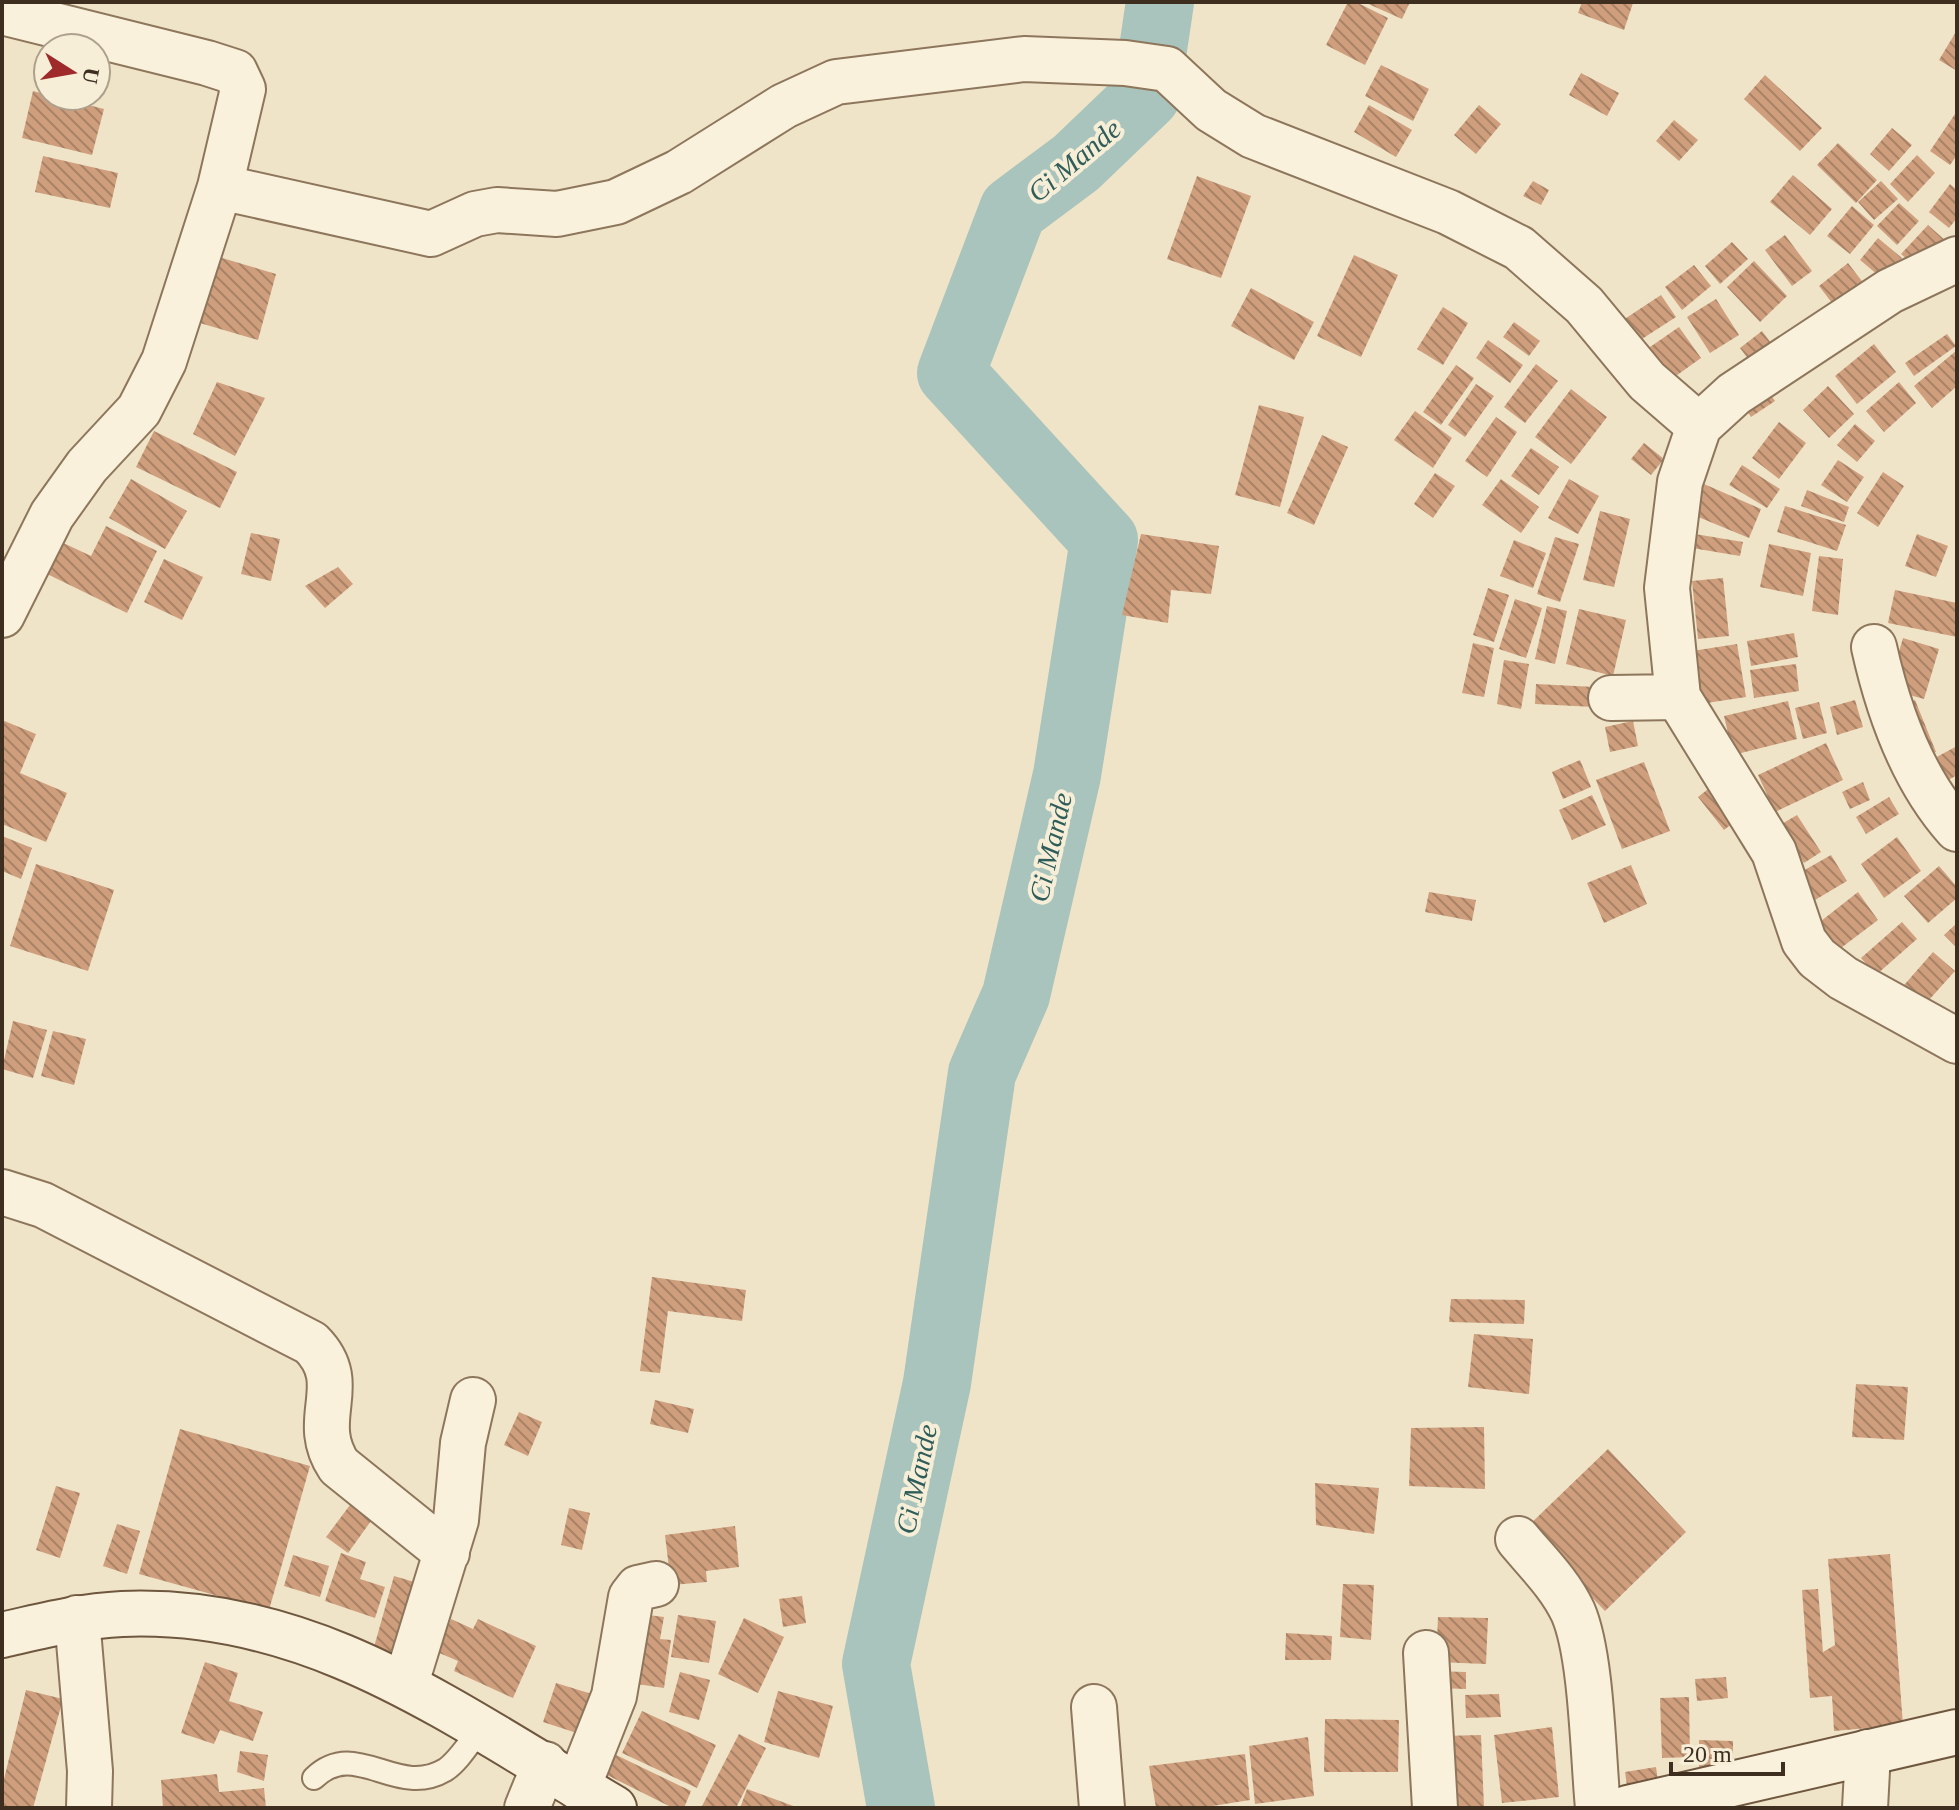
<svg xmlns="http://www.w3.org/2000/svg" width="1959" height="1810" font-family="Georgia,serif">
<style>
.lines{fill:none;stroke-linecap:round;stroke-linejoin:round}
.river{stroke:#a9c4bc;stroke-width:68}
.building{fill:url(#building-back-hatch)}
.service-casing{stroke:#8d765c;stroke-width:26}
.minor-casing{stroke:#8d765c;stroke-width:48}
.secondary-casing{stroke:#6f573f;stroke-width:48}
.service{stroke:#faf1dc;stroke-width:22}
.minor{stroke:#faf1dc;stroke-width:44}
.secondary{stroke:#faf1dc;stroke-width:44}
.labels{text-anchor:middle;stroke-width:8;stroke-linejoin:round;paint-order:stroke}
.water-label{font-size:28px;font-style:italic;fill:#2f5d5a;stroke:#f7eed8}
</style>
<defs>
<pattern id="building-back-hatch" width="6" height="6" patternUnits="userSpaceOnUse" patternTransform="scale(2)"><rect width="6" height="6" fill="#cf9f7d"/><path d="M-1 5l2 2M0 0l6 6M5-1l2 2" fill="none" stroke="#a98266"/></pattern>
</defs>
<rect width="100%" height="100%" fill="#f0e4c8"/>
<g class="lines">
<path class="river" d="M 901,1808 L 876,1664 L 937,1383 L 982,1073 L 1016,995 L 1067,775 L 1104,540 L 951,373 L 1013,210 L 1076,163 L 1146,96 L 1160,2"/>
</g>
<path class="building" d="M 1348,2 L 1356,2 L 1388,18 L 1365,65 L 1326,45 Z
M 1364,2 L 1410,2 L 1402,19 Z
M 1582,2 L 1630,2 L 1633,3 L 1624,30 L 1578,13 Z
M 1957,30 L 1957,71 L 1939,60 Z
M 1381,65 L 1429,89 L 1413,121 L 1365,96 Z
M 1581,73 L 1619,93 L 1607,116 L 1569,95 Z
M 1765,75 L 1822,128 L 1800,151 L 1744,99 Z
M 33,91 L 104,109 L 92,155 L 22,138 Z
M 1369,105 L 1412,130 L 1396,157 L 1354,132 Z
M 1479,105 L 1501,124 L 1476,154 L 1454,135 Z
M 1957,111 L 1957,155 L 1950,165 L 1930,151 Z
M 1674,120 L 1698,140 L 1679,161 L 1656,141 Z
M 1892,128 L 1912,145 L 1889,171 L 1870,154 Z
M 1838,143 L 1877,180 L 1856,203 L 1817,165 Z
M 1917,155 L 1935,173 L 1908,202 L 1890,184 Z
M 43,156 L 118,173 L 110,208 L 35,192 Z
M 1793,175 L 1832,209 L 1810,235 L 1770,202 Z
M 1197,176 L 1251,196 L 1221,278 L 1167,259 Z
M 1533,181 L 1549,190 L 1541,205 L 1523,196 Z
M 1881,181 L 1898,199 L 1874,220 L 1858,202 Z
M 1950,184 L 1957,190 L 1957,218 L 1949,228 L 1929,212 Z
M 1899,203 L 1919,221 L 1897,245 L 1877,226 Z
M 1852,206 L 1874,225 L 1850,254 L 1827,236 Z
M 1928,225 L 1946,241 L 1919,270 L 1901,254 Z
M 1785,235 L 1812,271 L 1792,286 L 1765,250 Z
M 1878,238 L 1902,258 L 1884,280 L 1860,260 Z
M 1732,242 L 1748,259 L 1720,284 L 1705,266 Z
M 212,255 L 276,274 L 258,340 L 193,321 Z
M 1354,255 L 1398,275 L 1361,357 L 1317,336 Z
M 1754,261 L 1787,296 L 1760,322 L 1727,287 Z
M 1848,263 L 1868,289 L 1839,312 L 1819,286 Z
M 1694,265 L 1711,286 L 1682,310 L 1665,287 Z
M 1251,288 L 1314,322 L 1294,360 L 1231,326 Z
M 1661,295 L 1676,317 L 1628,348 L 1614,326 Z
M 1716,299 L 1739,335 L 1710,353 L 1687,317 Z
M 1443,307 L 1468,323 L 1443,365 L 1417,349 Z
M 1514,322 L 1540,341 L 1529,356 L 1503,337 Z
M 1679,327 L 1701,358 L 1659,388 L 1637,356 Z
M 1762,331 L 1777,351 L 1755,368 L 1740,348 Z
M 1947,334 L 1956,346 L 1914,376 L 1905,363 Z
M 1488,340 L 1523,365 L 1510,383 L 1476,358 Z
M 1874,344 L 1896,372 L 1857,404 L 1835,376 Z
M 1957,350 L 1957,386 L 1932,408 L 1914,386 Z
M 1536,364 L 1558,381 L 1525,423 L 1504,407 Z
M 1456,365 L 1474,378 L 1441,425 L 1423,412 Z
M 217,382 L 265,398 L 235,456 L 193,434 Z
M 1762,382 L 1775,401 L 1751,417 L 1739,399 Z
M 1899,382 L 1916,403 L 1884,432 L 1866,411 Z
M 1476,384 L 1494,396 L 1465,437 L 1448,425 Z
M 1828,386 L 1854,414 L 1829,438 L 1803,410 Z
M 1571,389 L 1607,417 L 1571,464 L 1535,437 Z
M 1259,405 L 1304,417 L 1280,507 L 1235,495 Z
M 1415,411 L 1452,438 L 1433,468 L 1394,440 Z
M 1496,417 L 1517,432 L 1487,477 L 1465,461 Z
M 1779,422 L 1806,443 L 1779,479 L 1752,458 Z
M 1855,424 L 1875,441 L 1857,462 L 1837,445 Z
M 154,431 L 237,472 L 220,508 L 136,467 Z
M 1322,435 L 1348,447 L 1314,525 L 1287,513 Z
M 1644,443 L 1664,459 L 1651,475 L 1631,459 Z
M 1531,448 L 1559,467 L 1539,495 L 1511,476 Z
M 1838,460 L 1864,477 L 1847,502 L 1821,485 Z
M 1742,465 L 1780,489 L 1767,508 L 1729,485 Z
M 1883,472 L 1904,486 L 1878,527 L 1857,513 Z
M 1435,473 L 1455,486 L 1433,518 L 1414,504 Z
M 131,479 L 187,511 L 165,549 L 109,518 Z
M 1501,479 L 1539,507 L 1521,533 L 1482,505 Z
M 1569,479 L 1599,496 L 1578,534 L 1548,518 Z
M 1704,484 L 1761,509 L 1749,538 L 1691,514 Z
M 1807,490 L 1849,507 L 1844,522 L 1801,506 Z
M 1785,506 L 1846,525 L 1837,551 L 1777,532 Z
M 1600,511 L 1630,519 L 1614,587 L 1583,580 Z
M 106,526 L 157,551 L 127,613 L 43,572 L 57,540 L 91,556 Z
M 251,533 L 280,539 L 271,581 L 241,574 Z
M 1141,534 L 1219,546 L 1211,594 L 1171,590 L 1168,623 L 1122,615 Z
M 1695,534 L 1743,542 L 1740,556 L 1692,548 Z
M 1917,534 L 1948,546 L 1936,577 L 1905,566 Z
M 1555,537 L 1579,544 L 1560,602 L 1537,594 Z
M 1514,540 L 1546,553 L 1533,588 L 1500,576 Z
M 1769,544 L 1811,553 L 1803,596 L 1760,587 Z
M 1819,556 L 1843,559 L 1838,615 L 1812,611 Z
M 164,559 L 203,577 L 182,620 L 144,602 Z
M 338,567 L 353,584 L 325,608 L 305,586 Z
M 1723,578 L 1729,636 L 1698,639 L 1692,581 Z
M 1488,588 L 1509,595 L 1494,642 L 1473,635 Z
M 1895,590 L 1957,603 L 1957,637 L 1888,623 Z
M 1515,599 L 1542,608 L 1526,658 L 1499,649 Z
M 1547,606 L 1567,611 L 1555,664 L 1535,659 Z
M 1579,609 L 1626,620 L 1613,676 L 1566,664 Z
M 1794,633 L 1798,657 L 1751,666 L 1747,641 Z
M 1903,638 L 1939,649 L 1924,699 L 1888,689 Z
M 1473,643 L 1494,648 L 1484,697 L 1462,693 Z
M 1737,644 L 1746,697 L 1700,704 L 1692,651 Z
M 1504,660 L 1529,664 L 1521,709 L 1497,704 Z
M 1796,664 L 1799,691 L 1754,698 L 1750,670 Z
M 1536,684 L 1595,687 L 1594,707 L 1535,704 Z
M 1855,700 L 1863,727 L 1837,735 L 1830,707 Z
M 1915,700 L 1936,752 L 1918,760 L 1896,707 Z
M 1788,701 L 1797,739 L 1733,755 L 1724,716 Z
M 1819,702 L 1827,733 L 1803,739 L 1795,708 Z
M 2,720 L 36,734 L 20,773 L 67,793 L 46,842 L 2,824 Z
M 1633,721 L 1638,746 L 1610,752 L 1605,727 Z
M 1826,743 L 1843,780 L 1775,812 L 1758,775 Z
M 1957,746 L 1957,775 L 1935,788 L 1922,765 Z
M 1580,760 L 1591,787 L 1563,799 L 1552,772 Z
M 1644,762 L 1670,831 L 1622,849 L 1596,780 Z
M 1717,782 L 1743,815 L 1724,830 L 1698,797 Z
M 1863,782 L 1870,800 L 1850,809 L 1842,792 Z
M 1592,795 L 1606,825 L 1572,840 L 1559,810 Z
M 1889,797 L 1899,814 L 1866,834 L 1856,817 Z
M 1797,815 L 1821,852 L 1804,863 L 1780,825 Z
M 2,836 L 32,848 L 21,879 L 2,871 Z
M 1897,837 L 1921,871 L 1884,898 L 1861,864 Z
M 1831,855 L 1847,881 L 1810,903 L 1794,876 Z
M 36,864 L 114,890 L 88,971 L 10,946 Z
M 1631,865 L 1647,904 L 1604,923 L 1587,883 Z
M 1939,866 L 1957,887 L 1957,898 L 1928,923 L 1904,896 Z
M 1429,892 L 1476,900 L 1472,921 L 1425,912 Z
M 1858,892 L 1878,920 L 1837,951 L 1816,925 Z
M 1902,922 L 1917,939 L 1876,975 L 1861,958 Z
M 1957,923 L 1957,948 L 1944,935 Z
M 1933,952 L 1955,971 L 1919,1011 L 1898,992 Z
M 13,1021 L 47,1030 L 33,1078 L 2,1069 Z
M 53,1031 L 86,1039 L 74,1085 L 41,1076 Z
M 652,1277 L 746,1290 L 742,1321 L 668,1311 L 660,1373 L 640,1371 Z
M 1451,1299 L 1525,1300 L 1524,1324 L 1449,1322 Z
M 1474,1334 L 1533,1339 L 1529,1394 L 1468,1387 Z
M 1856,1384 L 1908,1387 L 1904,1440 L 1852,1437 Z
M 655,1400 L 694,1409 L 688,1433 L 650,1424 Z
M 519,1412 L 542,1422 L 528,1456 L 504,1445 Z
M 1484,1427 L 1485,1489 L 1409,1486 L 1411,1428 Z
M 180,1429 L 310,1466 L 269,1610 L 139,1574 Z
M 1608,1449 L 1686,1532 L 1605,1611 L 1526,1528 Z
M 1315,1483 L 1379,1488 L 1374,1534 L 1316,1525 Z
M 56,1486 L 80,1493 L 60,1558 L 36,1550 Z
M 350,1505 L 371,1521 L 348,1553 L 326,1537 Z
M 569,1508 L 590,1513 L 582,1550 L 561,1545 Z
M 117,1524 L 140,1531 L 127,1574 L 103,1566 Z
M 735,1526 L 739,1567 L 706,1571 L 707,1582 L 671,1585 L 665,1535 Z
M 341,1553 L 366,1562 L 360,1579 L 385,1587 L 375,1618 L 325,1601 Z
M 1890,1554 L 1903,1725 L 1834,1731 L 1832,1696 L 1810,1698 L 1802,1590 L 1818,1589 L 1823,1652 L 1835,1645 L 1828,1559 Z
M 293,1555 L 329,1566 L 320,1597 L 284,1586 Z
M 394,1576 L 428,1586 L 408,1657 L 374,1647 Z
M 1343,1584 L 1374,1585 L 1371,1640 L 1340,1637 Z
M 802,1596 L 806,1623 L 783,1627 L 779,1599 Z
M 640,1614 L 664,1617 L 660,1639 L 671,1640 L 664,1688 L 630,1683 Z
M 678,1615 L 716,1621 L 709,1663 L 671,1657 Z
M 1438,1617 L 1488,1618 L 1486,1664 L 1436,1662 Z
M 744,1618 L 784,1637 L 758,1693 L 718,1674 Z
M 451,1619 L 473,1629 L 478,1619 L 536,1646 L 513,1698 L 454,1671 L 458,1661 L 437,1652 Z
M 1286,1633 L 1332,1636 L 1331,1660 L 1285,1660 Z
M 205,1662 L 238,1673 L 229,1701 L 263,1712 L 253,1741 L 220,1730 L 214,1744 L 181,1733 Z
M 1434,1671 L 1466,1672 L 1466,1689 L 1434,1688 Z
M 680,1672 L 710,1680 L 699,1720 L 669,1712 Z
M 1726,1677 L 1728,1698 L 1697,1701 L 1695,1679 Z
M 556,1683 L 605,1698 L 592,1738 L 543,1722 Z
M 26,1690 L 63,1699 L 33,1808 L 2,1808 L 2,1787 Z
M 778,1691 L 833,1706 L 819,1758 L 764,1742 Z
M 1499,1694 L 1501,1717 L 1466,1718 L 1465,1695 Z
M 1689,1697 L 1690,1757 L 1662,1758 L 1660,1698 Z
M 642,1711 L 716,1745 L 697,1788 L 622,1753 Z
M 1325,1719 L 1399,1720 L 1398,1772 L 1324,1772 Z
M 1552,1727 L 1559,1797 L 1502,1803 L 1494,1735 Z
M 739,1734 L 766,1748 L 736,1808 L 701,1808 Z
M 1481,1735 L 1484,1808 L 1444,1808 L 1442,1736 Z
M 1308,1737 L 1314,1796 L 1255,1804 L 1249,1746 Z
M 1699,1740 L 1733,1741 L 1733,1778 L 1699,1778 Z
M 240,1751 L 268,1755 L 264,1781 L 237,1772 Z
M 614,1754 L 691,1791 L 684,1808 L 673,1808 L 605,1774 Z
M 1245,1754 L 1250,1800 L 1200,1808 L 1156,1808 L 1149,1766 Z
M 1656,1767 L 1660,1795 L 1629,1799 L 1625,1772 Z
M 217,1774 L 219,1792 L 264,1788 L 266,1808 L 163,1808 L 161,1780 Z
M 747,1789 L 799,1808 L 740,1808 Z"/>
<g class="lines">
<defs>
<path id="service" d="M 314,1778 C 356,1737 396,1799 445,1770 C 459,1761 471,1740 482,1727"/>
<path id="minor" d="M 2,12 L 207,63 L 235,72 L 243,89 L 220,187 L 164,361 L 139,410 L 87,466 L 52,515 L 2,615
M 220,187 L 431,234 L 475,214 L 497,210 L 557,214 L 616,202 L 679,172 L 784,106 L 836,82 L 1024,59 L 1125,63 L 1167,69 L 1211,110 L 1253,136 L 1448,212 L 1519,248 L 1584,305 L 1647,381 L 1699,426
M 1957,259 L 1890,291 L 1734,394 L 1699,426 L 1680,482 L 1667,588 L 1678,697 L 1774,852 L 1804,941 L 1817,958 L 1843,978 L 1957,1041
M 1874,647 C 1888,710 1913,780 1957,829
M 1611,698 L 1678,697
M 2,1192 L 43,1205 L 311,1343 C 353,1385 307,1418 339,1466 L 447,1553
M 1518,1539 C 1537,1562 1560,1584 1573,1612 C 1592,1656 1593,1757 1598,1808
M 77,1618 L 90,1771 L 89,1808
M 1426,1653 L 1435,1808
M 406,1683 L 456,1520 L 463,1443 L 473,1400
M 1094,1707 L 1102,1808
M 578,1787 L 614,1696 L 631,1597 L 638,1588 L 656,1584
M 527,1808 L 545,1764
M 1865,1808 L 1868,1752"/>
<path id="secondary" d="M 2,1635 C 42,1626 81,1616 122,1614 C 314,1606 457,1717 614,1808
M 1628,1808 L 1957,1732"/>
</defs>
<use href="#service" class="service-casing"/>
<use href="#minor" class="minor-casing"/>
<use href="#secondary" class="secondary-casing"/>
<use href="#service" class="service"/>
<use href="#minor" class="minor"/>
<use href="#secondary" class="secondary"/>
</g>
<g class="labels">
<g class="water-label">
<text transform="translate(1074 160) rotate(-40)" y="10">Ci Mande</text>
<text transform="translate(1050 847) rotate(-77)" y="10">Ci Mande</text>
<text transform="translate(916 1479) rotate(-78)" y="10">Ci Mande</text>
</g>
</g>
<rect width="1959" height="1810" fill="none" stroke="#3d2e20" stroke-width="8"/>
<g transform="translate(72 72) rotate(101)"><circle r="38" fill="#f7eed8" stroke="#ada18e" stroke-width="2"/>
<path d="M0-6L14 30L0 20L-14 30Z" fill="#9e2a2b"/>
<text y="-12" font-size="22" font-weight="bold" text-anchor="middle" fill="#3d2e20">U</text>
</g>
<path d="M1671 1762v12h112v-12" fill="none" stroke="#3d2e20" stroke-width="4"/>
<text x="1683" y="1762" font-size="24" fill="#3d2e20" stroke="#f7eed8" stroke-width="6" paint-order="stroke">20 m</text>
</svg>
